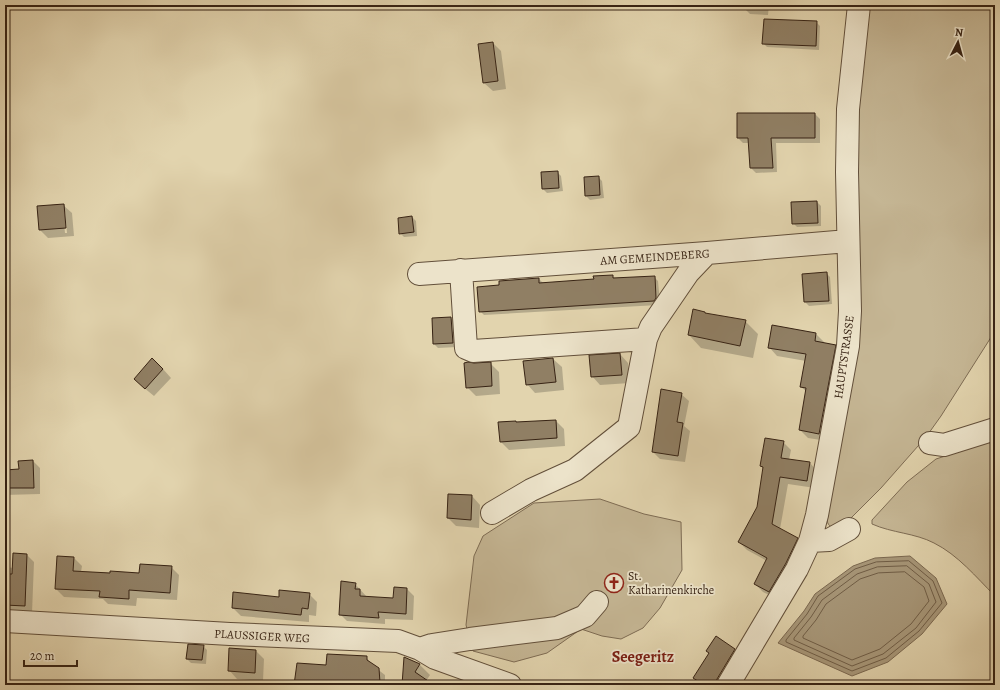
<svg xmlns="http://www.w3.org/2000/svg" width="1000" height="690" font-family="Alegreya,serif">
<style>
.green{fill:#c5b694;stroke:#7e6c54}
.water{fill:#a8987a;stroke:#7b6951}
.shadow{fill:#0003;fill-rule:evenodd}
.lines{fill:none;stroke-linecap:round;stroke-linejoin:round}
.shore{stroke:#705e47;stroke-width:1}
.building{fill:#907f64;stroke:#372314}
.minor-casing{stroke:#624f3a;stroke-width:24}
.minor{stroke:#ece3ca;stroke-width:22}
.labels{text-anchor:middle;stroke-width:3.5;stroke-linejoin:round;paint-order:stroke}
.street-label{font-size:12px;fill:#372314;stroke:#ece3ca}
.poi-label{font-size:12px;fill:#372314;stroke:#ece3ca;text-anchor:start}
.district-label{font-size:16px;font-weight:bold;fill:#7a1f14;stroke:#ece3ca}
</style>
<rect width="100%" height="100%" fill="#e2d4ae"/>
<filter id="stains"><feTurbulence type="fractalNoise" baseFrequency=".005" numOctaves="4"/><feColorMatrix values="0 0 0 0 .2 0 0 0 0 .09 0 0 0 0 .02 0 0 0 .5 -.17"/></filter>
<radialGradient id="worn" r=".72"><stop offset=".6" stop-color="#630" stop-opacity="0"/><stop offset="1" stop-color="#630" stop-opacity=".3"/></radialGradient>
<path class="green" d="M 868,5 L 995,5 L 995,331 L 941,416 L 926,437 L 881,488 L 846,523 L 836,529 C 828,526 827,524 827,516 L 856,123 Z
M 995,440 L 995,596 C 976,577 958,555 934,543 C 915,533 892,533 872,524 L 872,520 L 907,482 L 936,459 Z
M 600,499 L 644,514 L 681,522 L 682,570 L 660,608 L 643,628 L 621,639 L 602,636 L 581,629 L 547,653 L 514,662 L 473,651 L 466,625 L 474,556 L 483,536 L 534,503 Z"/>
<path class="water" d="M 910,556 L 936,578 L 947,604 L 922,634 L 888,662 L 852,676 L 778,643 L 804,611 L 815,594 L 853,566 L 875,558 Z"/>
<path class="shadow" d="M 746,5 L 769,5 L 768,15 L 750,14 L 746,10 Z
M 816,22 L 820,26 L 819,50 L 767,47 L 763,43 Z
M 493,43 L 501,51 L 506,89 L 493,91 L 484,83 Z
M 815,114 L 820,119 L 820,143 L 776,143 L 777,172 L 756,173 L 751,168 L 749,143 L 743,143 L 738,138 Z
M 557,172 L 561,176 L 563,191 L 547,193 L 543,189 Z
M 598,177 L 602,181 L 604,198 L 590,200 L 586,196 Z
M 817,202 L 821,206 L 821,226 L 797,227 L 793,223 Z
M 63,205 L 72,213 L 74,236 L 48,238 L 40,230 L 38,207 ZM 63,212 L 65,212 L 67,233 L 65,233 Z
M 412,217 L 416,221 L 417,236 L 404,237 L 400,233 Z
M 826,273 L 830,277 L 832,304 L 809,306 L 805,302 Z
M 612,276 L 616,279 L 654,277 L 658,281 L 660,302 L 658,305 L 484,315 L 480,311 L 500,286 L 539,279 L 543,283 L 595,280 Z
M 705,313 L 706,314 L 745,321 L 758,334 L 753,358 L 701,348 L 689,335 Z
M 451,318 L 455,322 L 457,347 L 438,348 L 434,344 L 433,319 Z
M 816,334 L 824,342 L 824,344 L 835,346 L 843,354 L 827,441 L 808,438 L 800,430 L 807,392 L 801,387 L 806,361 L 777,356 L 769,347 Z
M 620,354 L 628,363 L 630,383 L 600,385 L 592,376 Z
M 553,359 L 562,367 L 564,390 L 535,393 L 527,384 Z
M 490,363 L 499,372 L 500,394 L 476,396 L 467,387 Z
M 163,369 L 171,378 L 154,396 L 143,387 Z
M 681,394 L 689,401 L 684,426 L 690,431 L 685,462 L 660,459 L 653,452 Z
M 556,421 L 564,429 L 565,446 L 509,450 L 501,442 L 517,423 Z
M 783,442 L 791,450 L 789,460 L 810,463 L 817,471 L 815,488 L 788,484 L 780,529 L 797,538 L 805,546 L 777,599 L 763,592 L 755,584 L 767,561 L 747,550 L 739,542 L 758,507 L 764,469 L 761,466 Z
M 33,461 L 40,468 L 40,494 L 5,495 L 5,471 L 20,470 Z
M 472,496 L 480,505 L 479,528 L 456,526 L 448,518 Z
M 27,555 L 34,562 L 32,613 L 5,612 L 5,567 L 14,568 Z
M 74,558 L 82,566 L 81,572 L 140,574 L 171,567 L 179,575 L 177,600 L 137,598 L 136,606 L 108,604 L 103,599 L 64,597 L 56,589 Z
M 355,584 L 367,597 L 394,599 L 407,589 L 414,596 L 413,620 L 385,619 L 385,624 L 347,621 L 340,614 Z
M 309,594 L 317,602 L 316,616 L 309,615 L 309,622 L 241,616 L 233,608 Z
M 203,646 L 207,650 L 206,664 L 191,663 L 187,659 Z
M 734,650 L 739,654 L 721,685 L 699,685 L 700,683 L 695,678 Z
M 256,651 L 264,659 L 263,681 L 237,679 L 229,670 Z
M 366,657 L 372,665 L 385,675 L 385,685 L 299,685 Z
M 420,665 L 430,675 L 426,681 L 433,685 L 403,685 Z"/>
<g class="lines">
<path class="shore" d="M 909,561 L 933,581 L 942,603 L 919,631 L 886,658 L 852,671 L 786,642 L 786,640 L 807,614 L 818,596 L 855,569 L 876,562 Z
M 907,566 L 929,584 L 936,602 L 916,628 L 883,654 L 852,666 L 794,640 L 794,638 L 811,617 L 822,600 L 857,574 L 877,567 Z
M 905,572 L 924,587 L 929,601 L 911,624 L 880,649 L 852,660 L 803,638 L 803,636 L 816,620 L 826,604 L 860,579 L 878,573 Z"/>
</g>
<path class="building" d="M 764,19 L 817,21 L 816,46 L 762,44 Z
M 493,42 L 498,81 L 483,83 L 478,44 Z
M 737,113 L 815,113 L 815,138 L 771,138 L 773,168 L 750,168 L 748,138 L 737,138 Z
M 558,171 L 559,188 L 542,189 L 541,172 Z
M 599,176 L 600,195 L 585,196 L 584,177 Z
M 817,201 L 818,223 L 792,224 L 791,202 Z
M 64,204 L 66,228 L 39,230 L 37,206 Z
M 412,216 L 414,232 L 399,234 L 398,218 Z
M 827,272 L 829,301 L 804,302 L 802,274 Z
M 613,275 L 613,278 L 655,276 L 656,298 L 654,301 L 479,312 L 477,287 L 499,285 L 499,281 L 539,278 L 539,283 L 594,279 L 593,276 Z
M 693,309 L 705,312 L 705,313 L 746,320 L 740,346 L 688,335 Z
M 451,317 L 453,343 L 433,344 L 432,318 Z
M 772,325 L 816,333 L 815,341 L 836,345 L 819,434 L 799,430 L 806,388 L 800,387 L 806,354 L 768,348 Z
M 620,353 L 622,375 L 591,377 L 589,355 Z
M 152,358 L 163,369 L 145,389 L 134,379 Z
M 553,358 L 556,382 L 526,385 L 523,361 Z
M 468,362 L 474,363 L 491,362 L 492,386 L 466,388 L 464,363 Z
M 661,389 L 682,393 L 677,422 L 683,423 L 678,456 L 652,452 Z
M 556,420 L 557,438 L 500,442 L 498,422 L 516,421 L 516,422 Z
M 765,438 L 784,441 L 781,458 L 810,462 L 807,481 L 780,477 L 772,524 L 798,538 L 786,563 L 769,592 L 754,584 L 767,558 L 738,542 L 757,507 L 763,467 L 760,466 Z
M 33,460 L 34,488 L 5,488 L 5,470 L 19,469 L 18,461 Z
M 448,494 L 472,495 L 471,520 L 447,518 Z
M 13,553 L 27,554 L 25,606 L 5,605 L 5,574 L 12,574 Z
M 57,556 L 74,557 L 73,571 L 110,573 L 110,571 L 139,573 L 140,564 L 172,566 L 170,593 L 129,590 L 129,599 L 99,597 L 100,591 L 55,589 Z
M 341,581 L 356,583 L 355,589 L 360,589 L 360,596 L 393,598 L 394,587 L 407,588 L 406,614 L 378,612 L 379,618 L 339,615 Z
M 279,590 L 310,593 L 308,609 L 302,608 L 301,615 L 232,608 L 233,592 L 279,597 Z
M 716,636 L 735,649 L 717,679 L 715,685 L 704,685 L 693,678 L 709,653 L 706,651 Z
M 188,644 L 204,645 L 202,660 L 186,659 Z
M 229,648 L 256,650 L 255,673 L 228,671 Z
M 327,654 L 367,656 L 367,660 L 379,668 L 380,683 L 328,681 L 328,685 L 294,685 L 297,663 L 326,665 Z
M 404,657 L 420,664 L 415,672 L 434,685 L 402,685 Z"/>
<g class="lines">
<defs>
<path id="minor" d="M 461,270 L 466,348 L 473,351 L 646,339
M 419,274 L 707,253 L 848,241
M 930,443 L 944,445 L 995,429
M 492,513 L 531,490 L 575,470 L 629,427 L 646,339 L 651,327 L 688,273 L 707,253
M 810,541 L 829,540 L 849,529
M 5,621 L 230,634 L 398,641 L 420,649 L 435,658 L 510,685
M 420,649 L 432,645 L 470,639 L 557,628 L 585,616 L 597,602
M 728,685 L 797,569 L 810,541 L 817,515 L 848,346 L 850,311 L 847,172 L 848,109 L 859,5"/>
</defs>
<use href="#minor" class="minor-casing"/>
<use href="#minor" class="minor"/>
</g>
<defs>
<symbol id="church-ring" viewBox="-11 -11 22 22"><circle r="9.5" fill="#ece3ca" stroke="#8f2418" stroke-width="1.5"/><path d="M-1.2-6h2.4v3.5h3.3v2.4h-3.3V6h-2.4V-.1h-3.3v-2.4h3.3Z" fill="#8f2418"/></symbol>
</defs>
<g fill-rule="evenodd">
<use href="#church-ring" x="603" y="572" width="22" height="22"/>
</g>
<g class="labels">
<g class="street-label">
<text transform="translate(655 257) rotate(-4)" y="4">AM GEMEINDEBERG</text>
<text transform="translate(844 357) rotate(-82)" y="4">HAUPTSTRASSE</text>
<text transform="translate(262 636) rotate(3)" y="4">PLAUSSIGER WEG</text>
</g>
<g class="poi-label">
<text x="628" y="580">St.<tspan x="628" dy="14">Katharinenkirche</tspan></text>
</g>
<g class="district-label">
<text x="643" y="662">Seegeritz</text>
</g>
</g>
<rect width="1000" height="690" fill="none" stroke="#e2d4ae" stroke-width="20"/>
<rect x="6" y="6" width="988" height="678" fill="none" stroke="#372314" stroke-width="2"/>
<rect x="10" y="10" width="980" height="670" fill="none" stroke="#372314"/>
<g transform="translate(958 42) rotate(6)" stroke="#ece3ca" stroke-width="3" paint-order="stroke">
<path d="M0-3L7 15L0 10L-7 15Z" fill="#372314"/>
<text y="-6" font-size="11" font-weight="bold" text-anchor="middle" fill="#372314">N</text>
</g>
<path d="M24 660v6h53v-6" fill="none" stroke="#372314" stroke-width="2"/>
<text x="30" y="660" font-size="12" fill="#372314" stroke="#ece3ca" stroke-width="3" paint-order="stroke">20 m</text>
<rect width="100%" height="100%" filter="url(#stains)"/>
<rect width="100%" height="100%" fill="url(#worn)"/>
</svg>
